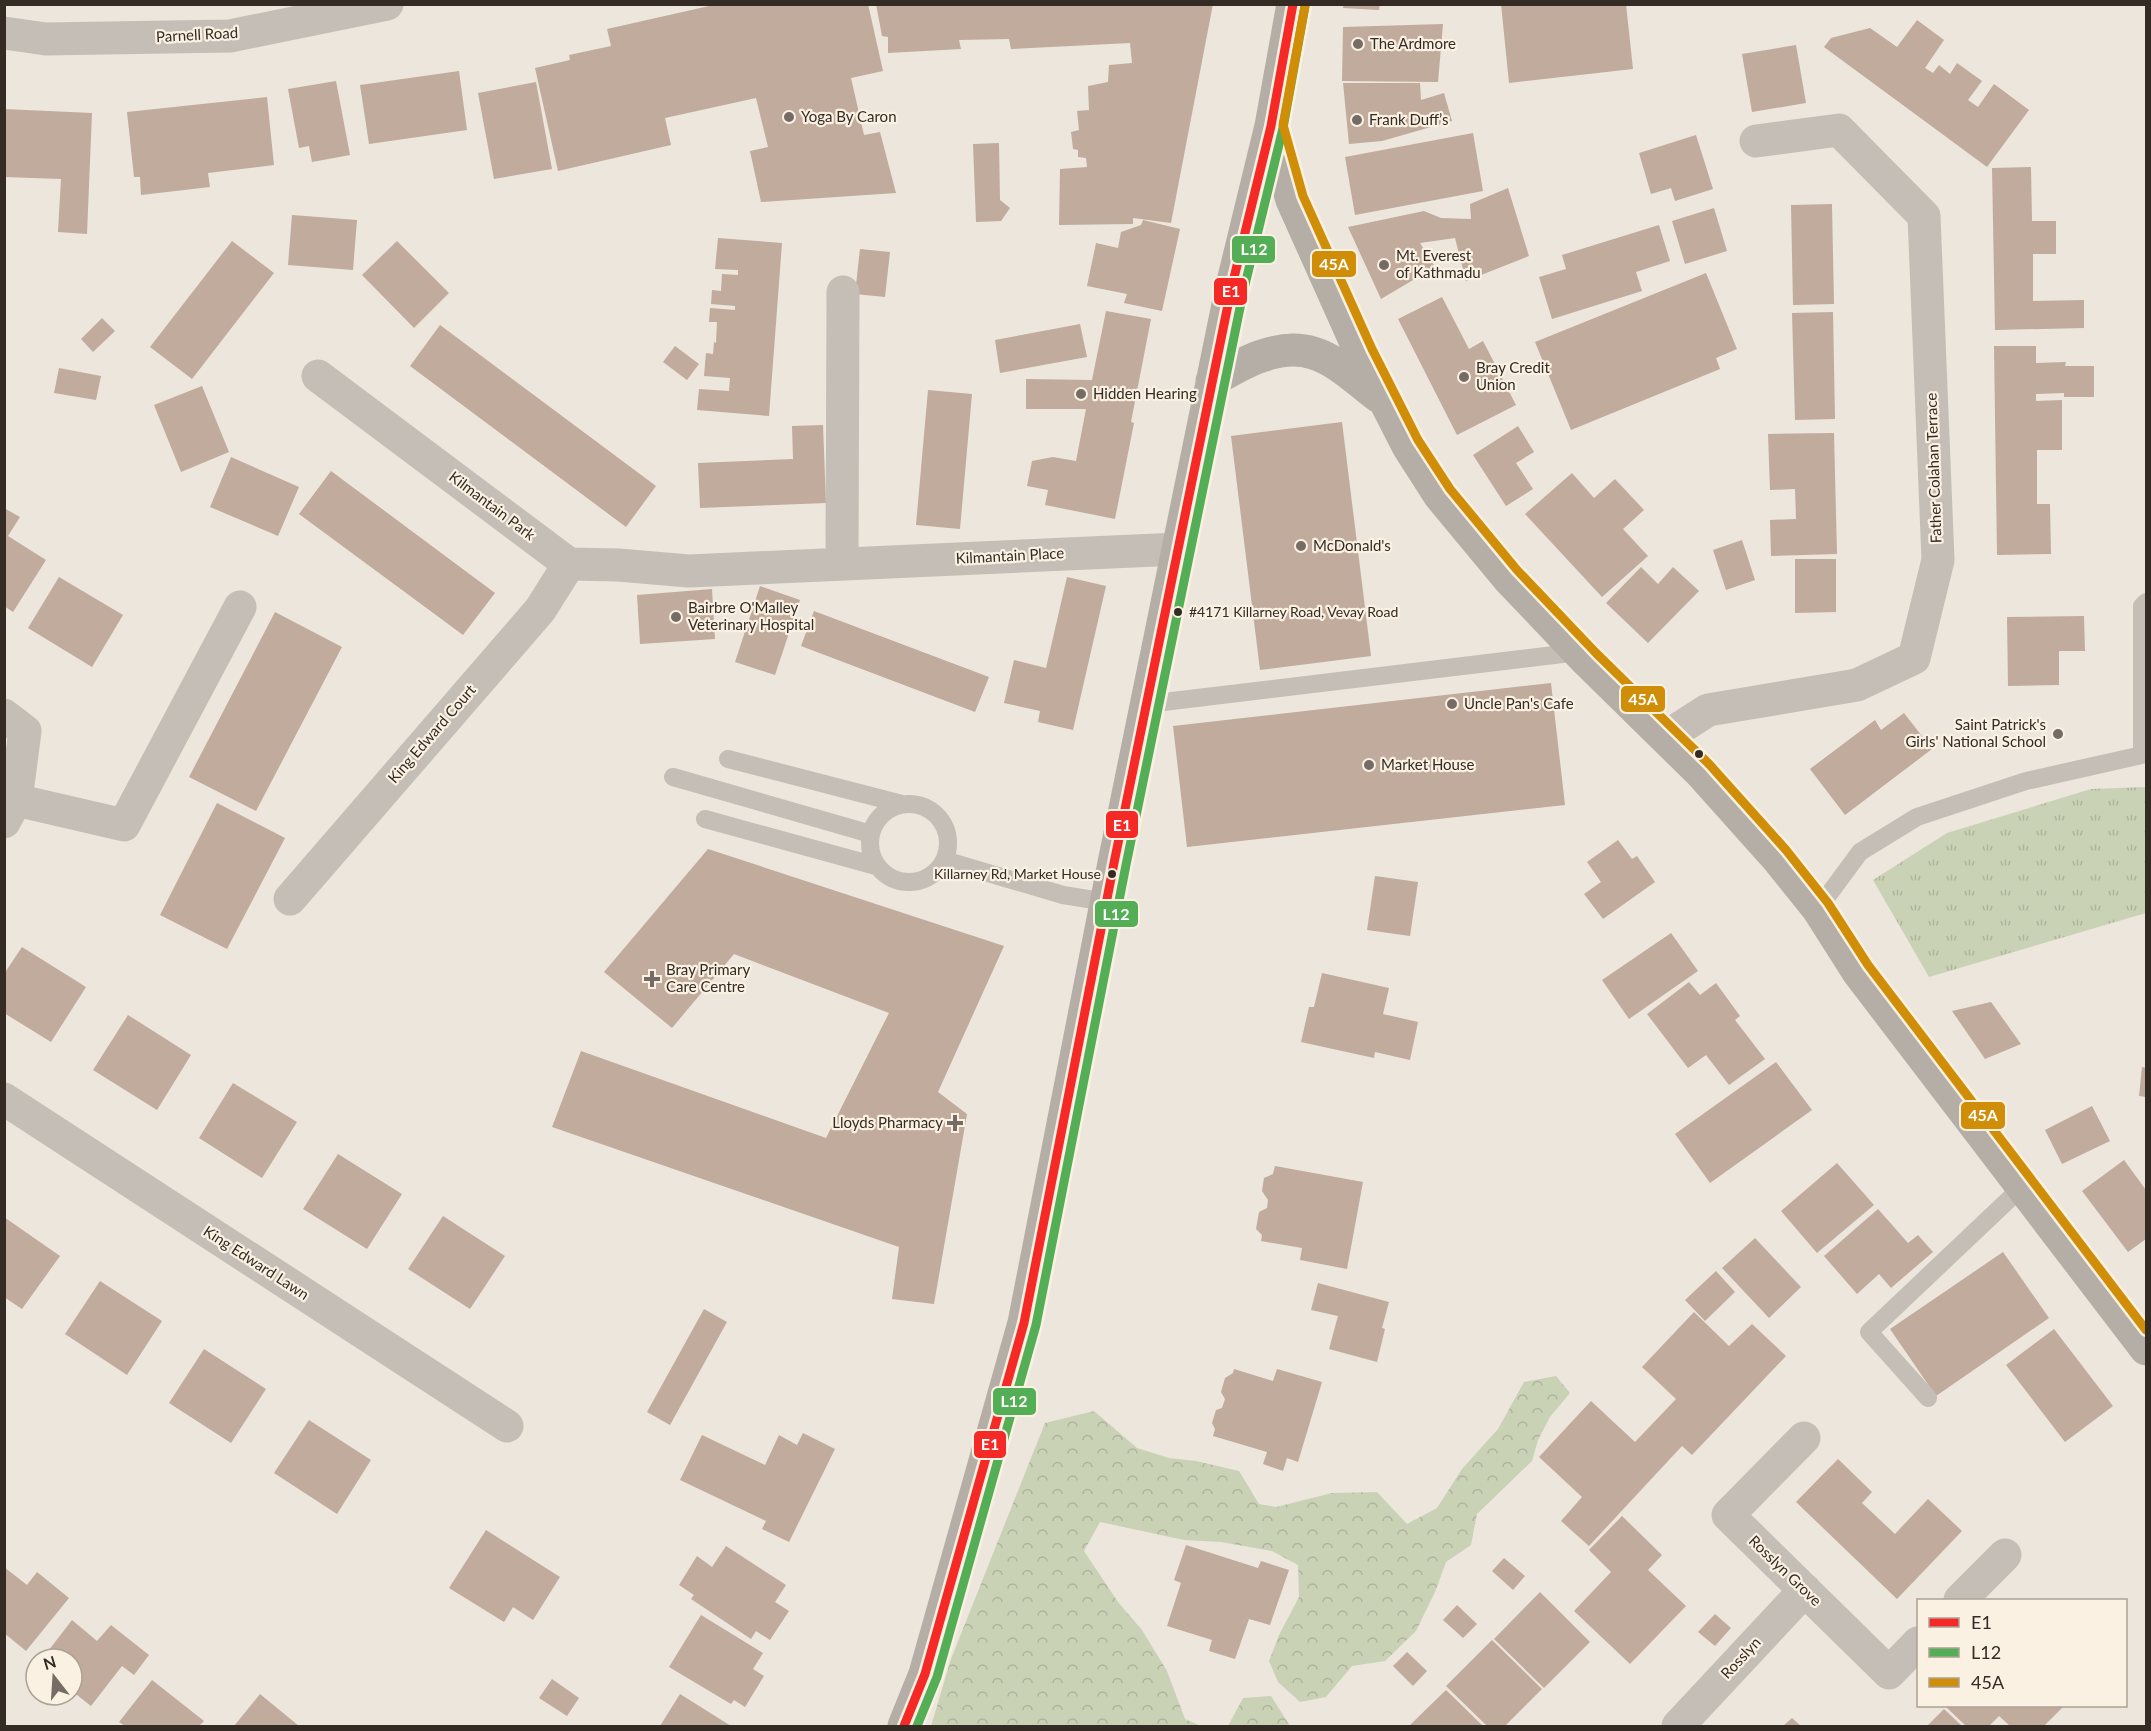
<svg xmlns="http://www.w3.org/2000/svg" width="2151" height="1731" font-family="Lato,sans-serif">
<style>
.grass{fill:url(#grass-tufts)}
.forest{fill:url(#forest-crowns)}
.building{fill:#c0ab9d}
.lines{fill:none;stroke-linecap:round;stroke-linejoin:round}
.lane{stroke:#c4beb6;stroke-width:18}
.street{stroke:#c4beb6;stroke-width:33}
.secondary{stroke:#b5aea6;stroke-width:33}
.bus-1-casing{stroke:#faf1e2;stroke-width:14}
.bus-2-casing{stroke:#faf1e2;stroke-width:14}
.bus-3-casing{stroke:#faf1e2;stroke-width:14}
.bus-1{stroke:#f52a26;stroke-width:9}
.bus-2{stroke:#54ae56;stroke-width:9}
.bus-3{stroke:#d08d07;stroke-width:9}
.poi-dot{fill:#746c65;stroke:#faf1e2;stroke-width:2}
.bus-dot{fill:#342b25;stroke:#faf1e2;stroke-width:2}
.labels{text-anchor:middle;stroke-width:4.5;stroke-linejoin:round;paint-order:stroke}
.bus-label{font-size:14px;fill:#342b25;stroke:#faf1e2;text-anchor:start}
.street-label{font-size:15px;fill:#342b25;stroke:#faf1e2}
.poi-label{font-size:15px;fill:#342b25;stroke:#faf1e2;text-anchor:start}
.line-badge{stroke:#faf1e2;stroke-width:2}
.badge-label{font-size:16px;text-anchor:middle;font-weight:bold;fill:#fff}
</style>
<defs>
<pattern id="grass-tufts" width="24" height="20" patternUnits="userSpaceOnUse" patternTransform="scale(1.5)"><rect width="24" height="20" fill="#cad2b6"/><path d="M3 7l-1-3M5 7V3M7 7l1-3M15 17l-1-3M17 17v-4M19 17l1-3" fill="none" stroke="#aeb49c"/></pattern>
<pattern id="forest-crowns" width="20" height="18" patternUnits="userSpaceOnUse" patternTransform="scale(1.5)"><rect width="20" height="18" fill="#cad2b6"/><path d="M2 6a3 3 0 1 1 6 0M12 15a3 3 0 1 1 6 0" fill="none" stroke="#aeb49c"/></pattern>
</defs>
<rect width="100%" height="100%" fill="#ece6dc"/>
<path class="grass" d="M 2146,787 L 2146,913 L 1929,977 L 1873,880 L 1947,833 L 2091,789 Z"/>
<path class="forest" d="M 1556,1376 L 1570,1393 L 1550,1417 L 1538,1440 L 1532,1461 L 1477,1514 L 1471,1545 L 1446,1562 L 1435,1592 L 1416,1631 L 1385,1661 L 1352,1666 L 1326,1697 L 1300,1702 L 1278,1682 L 1269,1661 L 1279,1635 L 1299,1597 L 1298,1565 L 1272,1551 L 1221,1542 L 1184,1540 L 1100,1522 L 1084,1551 L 1118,1602 L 1142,1630 L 1167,1671 L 1185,1719 L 1201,1726 L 931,1726 L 951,1659 L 1045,1423 L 1094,1411 L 1137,1448 L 1169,1458 L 1196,1461 L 1239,1471 L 1259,1504 L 1276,1507 L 1332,1493 L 1377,1492 L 1407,1524 L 1437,1508 L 1462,1469 L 1498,1429 L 1524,1382 Z
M 1271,1696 L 1290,1726 L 1228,1726 L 1243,1698 Z"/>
<path class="building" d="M 718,4 L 868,4 L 883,71 L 851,78 L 864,135 L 880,132 L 896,193 L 761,202 L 750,151 L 768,147 L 756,98 L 665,118 L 671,145 L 558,171 L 535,68 L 570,60 L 569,55 L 611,46 L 607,29 Z
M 876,4 L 1213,4 L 1171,223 L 1133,218 L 1133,224 L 1059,225 L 1060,169 L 1087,167 L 1086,158 L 1078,157 L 1078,150 L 1073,149 L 1071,132 L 1079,130 L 1077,111 L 1089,110 L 1088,86 L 1108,82 L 1109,65 L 1132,63 L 1130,43 L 1011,49 L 1009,39 L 959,40 L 961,49 L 888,53 L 888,37 L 882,36 Z
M 1344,4 L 1380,4 L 1379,10 L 1343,8 Z
M 1501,4 L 1626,4 L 1633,69 L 1509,83 Z
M 1917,20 L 1944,40 L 1925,68 L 1933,73 L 1939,65 L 1950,74 L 1957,63 L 1982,81 L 1968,100 L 1978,107 L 1994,84 L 2029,110 L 1987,167 L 1824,47 L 1831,38 L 1870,28 L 1897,47 Z
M 1443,24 L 1438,82 L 1342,81 L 1343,27 Z
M 1796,45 L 1806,103 L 1752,112 L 1742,54 Z
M 459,71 L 467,130 L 369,144 L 360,85 Z
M 336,81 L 350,155 L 312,162 L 309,146 L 299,148 L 288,89 Z
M 536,82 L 552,169 L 494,179 L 478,93 Z
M 1343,83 L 1420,83 L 1421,100 L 1444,93 L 1452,121 L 1382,141 L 1349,144 Z
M 267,97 L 274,165 L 208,173 L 210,187 L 141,195 L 140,177 L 134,177 L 127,112 Z
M 4,109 L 92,113 L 87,234 L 58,232 L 61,179 L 4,177 Z
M 1473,133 L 1483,191 L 1355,215 L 1345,157 Z
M 1696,135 L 1713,189 L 1675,201 L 1671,188 L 1651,194 L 1639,153 Z
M 999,143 L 1000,200 L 1010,208 L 1001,221 L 976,222 L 973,144 Z
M 2031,167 L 2032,221 L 2056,221 L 2056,254 L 2033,254 L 2033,301 L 2084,300 L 2084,328 L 1995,330 L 1992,168 Z
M 1508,188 L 1529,256 L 1466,281 L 1455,238 L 1420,243 L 1435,267 L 1381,299 L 1348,227 L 1424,211 L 1441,218 L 1471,219 L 1470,204 Z
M 1832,204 L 1834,304 L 1793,305 L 1791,205 Z
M 1714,208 L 1727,251 L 1685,264 L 1672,221 Z
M 292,215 L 357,220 L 353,270 L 288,265 Z
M 1143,220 L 1180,229 L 1162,311 L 1124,303 L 1127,294 L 1087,286 L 1096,243 L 1118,248 L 1121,232 L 1141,225 Z
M 1659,225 L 1670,261 L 1636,272 L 1642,291 L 1552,319 L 1539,277 L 1566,269 L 1562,255 Z
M 718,238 L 782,243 L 769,416 L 697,410 L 699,389 L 729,391 L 730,378 L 704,376 L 706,353 L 713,354 L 714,342 L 716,343 L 717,322 L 709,322 L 710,308 L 735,310 L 735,306 L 711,304 L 712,290 L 721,291 L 722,274 L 738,275 L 738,270 L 715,269 Z
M 232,241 L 274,273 L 192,379 L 150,347 Z
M 397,241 L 449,293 L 414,328 L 362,275 Z
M 860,249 L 890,252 L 885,297 L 855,294 Z
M 1706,273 L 1737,349 L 1716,358 L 1720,369 L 1571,430 L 1535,342 Z
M 1442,297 L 1469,349 L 1483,341 L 1516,405 L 1457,435 L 1398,319 Z
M 1106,311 L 1151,319 L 1131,422 L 1134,423 L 1115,519 L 1045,505 L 1048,490 L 1027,486 L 1032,461 L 1053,457 L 1076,461 L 1086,409 L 1026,409 L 1026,379 L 1092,380 Z
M 1833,312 L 1835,419 L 1795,420 L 1792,313 Z
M 102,318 L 115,331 L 93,352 L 81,339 Z
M 1080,324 L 1087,357 L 1000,373 L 995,340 Z
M 440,325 L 656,486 L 626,527 L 410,366 Z
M 675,346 L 699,364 L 687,380 L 663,362 Z
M 1994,346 L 2036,346 L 2036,363 L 2066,362 L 2065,366 L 2094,366 L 2094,397 L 2064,397 L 2064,393 L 2036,394 L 2036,401 L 2062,400 L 2062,450 L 2037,450 L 2037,504 L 2050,504 L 2051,554 L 1997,555 Z
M 59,368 L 101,376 L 96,400 L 54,393 Z
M 202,386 L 229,452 L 181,472 L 154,405 Z
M 928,390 L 972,394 L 960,529 L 916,525 Z
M 1342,422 L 1371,656 L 1260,670 L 1231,436 Z
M 823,425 L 826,503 L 700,508 L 698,463 L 793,459 L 792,426 Z
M 1518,426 L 1534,452 L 1516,463 L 1533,489 L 1506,506 L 1473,455 Z
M 1834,433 L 1837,554 L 1771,556 L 1770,520 L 1796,519 L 1795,489 L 1770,490 L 1768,434 Z
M 231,457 L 299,487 L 278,536 L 210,507 Z
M 331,471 L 495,593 L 463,635 L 299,514 Z
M 1572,473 L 1594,498 L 1615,479 L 1644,510 L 1623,529 L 1648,556 L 1602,597 L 1525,514 Z
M 4,508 L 20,517 L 8,536 L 46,560 L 13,612 L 4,606 Z
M 1742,540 L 1755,580 L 1726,590 L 1713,550 Z
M 1795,559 L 1836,559 L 1836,612 L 1795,613 Z
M 1641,567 L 1658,584 L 1673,567 L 1699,591 L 1648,643 L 1606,603 Z
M 59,577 L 123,615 L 92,667 L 28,628 Z
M 1067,577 L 1106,586 L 1073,730 L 1038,722 L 1040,711 L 1004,703 L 1014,660 L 1046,668 Z
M 760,586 L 800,600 L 775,675 L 735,662 Z
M 712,589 L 715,639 L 640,644 L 637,595 Z
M 814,611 L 989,677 L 975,712 L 801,646 Z
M 275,612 L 342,647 L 256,811 L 189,777 Z
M 2084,616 L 2085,651 L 2059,651 L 2059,685 L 2008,686 L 2007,617 Z
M 1551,683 L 1565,805 L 1187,847 L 1173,726 Z
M 1904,713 L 1932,749 L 1845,815 L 1810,769 L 1875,720 L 1881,730 Z
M 217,803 L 285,838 L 227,949 L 160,915 Z
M 1618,840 L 1632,859 L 1637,856 L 1655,882 L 1603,919 L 1584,894 L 1601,882 L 1587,862 Z
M 708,849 L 1004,946 L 938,1092 L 967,1114 L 934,1304 L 892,1299 L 899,1247 L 552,1127 L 581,1051 L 826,1138 L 889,1013 L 734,954 L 672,1028 L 604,972 Z
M 1375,876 L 1418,882 L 1410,936 L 1367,930 Z
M 1671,933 L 1698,971 L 1629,1019 L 1602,980 Z
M 22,947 L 86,987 L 51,1042 L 4,1013 L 4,974 Z
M 1322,973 L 1389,988 L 1383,1014 L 1418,1022 L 1410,1060 L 1375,1052 L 1374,1058 L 1301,1042 L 1309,1007 L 1314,1007 Z
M 1689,982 L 1700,995 L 1716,983 L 1740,1016 L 1735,1020 L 1765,1059 L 1729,1085 L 1706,1055 L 1688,1068 L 1647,1014 Z
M 1991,1002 L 2021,1044 L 1985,1059 L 1952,1011 Z
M 128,1015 L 191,1055 L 157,1110 L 93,1070 Z
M 1776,1062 L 1812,1110 L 1710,1183 L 1675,1134 Z
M 2142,1067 L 2146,1068 L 2146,1097 L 2139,1096 Z
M 233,1083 L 297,1122 L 262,1178 L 199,1138 Z
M 2092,1106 L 2110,1141 L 2062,1164 L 2045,1130 Z
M 338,1154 L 402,1194 L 367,1249 L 303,1209 Z
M 2124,1160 L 2146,1190 L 2146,1239 L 2128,1252 L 2082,1191 Z
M 1837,1163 L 1874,1205 L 1817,1253 L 1781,1211 Z
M 1275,1166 L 1363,1182 L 1347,1269 L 1300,1260 L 1302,1248 L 1261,1241 L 1262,1235 L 1256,1229 L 1259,1212 L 1267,1208 L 1268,1200 L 1262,1191 L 1264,1178 L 1273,1174 Z
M 1878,1209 L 1908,1243 L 1918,1235 L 1933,1252 L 1891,1288 L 1879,1274 L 1857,1294 L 1824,1256 Z
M 443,1216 L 505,1256 L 470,1309 L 408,1269 Z
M 4,1217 L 60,1256 L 22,1309 L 4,1297 Z
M 1755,1238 L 1801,1287 L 1769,1318 L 1722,1268 Z
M 2003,1252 L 2049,1318 L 1936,1396 L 1890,1329 Z
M 1716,1271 L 1735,1292 L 1705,1321 L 1685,1300 Z
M 100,1281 L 162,1321 L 127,1375 L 65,1334 Z
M 1318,1283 L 1389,1302 L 1382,1328 L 1385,1329 L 1377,1362 L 1329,1349 L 1338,1316 L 1311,1310 Z
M 704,1309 L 727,1322 L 670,1425 L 647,1412 Z
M 1694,1312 L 1729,1346 L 1752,1324 L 1786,1356 L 1692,1455 L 1682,1446 L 1589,1546 L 1561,1521 L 1582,1497 L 1539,1457 L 1591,1401 L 1635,1442 L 1676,1399 L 1642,1367 Z
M 2054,1329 L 2113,1406 L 2065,1442 L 2006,1365 Z
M 204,1349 L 266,1389 L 231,1443 L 169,1403 Z
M 1234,1369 L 1273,1381 L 1277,1369 L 1322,1382 L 1298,1462 L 1287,1458 L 1283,1471 L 1263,1464 L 1267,1452 L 1213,1436 L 1215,1429 L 1212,1423 L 1216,1410 L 1222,1408 L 1225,1399 L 1221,1392 L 1225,1378 L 1233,1373 Z
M 309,1420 L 371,1460 L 337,1514 L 274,1473 Z
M 803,1433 L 835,1449 L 789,1542 L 762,1529 L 766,1521 L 680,1480 L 702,1435 L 765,1465 L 779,1435 L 797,1445 Z
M 1838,1459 L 1872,1492 L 1862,1503 L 1895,1534 L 1928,1499 L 1962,1531 L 1897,1599 L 1796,1502 Z
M 1622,1516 L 1662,1555 L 1648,1570 L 1686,1606 L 1630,1664 L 1574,1611 L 1611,1572 L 1589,1550 Z
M 486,1530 L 560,1577 L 533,1620 L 513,1607 L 504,1622 L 449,1588 Z
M 1186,1545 L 1258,1568 L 1261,1561 L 1289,1570 L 1270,1625 L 1249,1619 L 1235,1659 L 1209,1651 L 1212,1640 L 1167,1626 L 1181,1583 L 1174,1580 Z
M 726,1546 L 786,1585 L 775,1602 L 789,1611 L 770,1640 L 756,1631 L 751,1639 L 691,1599 L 694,1595 L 679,1585 L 697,1556 L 712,1567 Z
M 1504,1558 L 1525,1576 L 1513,1590 L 1492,1571 Z
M 4,1567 L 27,1585 L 37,1572 L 69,1598 L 26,1651 L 4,1633 Z
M 1540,1592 L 1590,1642 L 1544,1688 L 1494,1639 Z
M 1457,1605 L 1477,1624 L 1463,1638 L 1443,1620 Z
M 1715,1614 L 1731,1628 L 1715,1646 L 1698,1632 Z
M 701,1615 L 763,1653 L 753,1669 L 764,1676 L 745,1707 L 734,1700 L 731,1704 L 669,1667 Z
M 72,1620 L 97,1641 L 111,1625 L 149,1655 L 134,1675 L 122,1666 L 91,1706 L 72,1691 L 72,1659 L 42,1659 Z
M 1492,1640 L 1542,1689 L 1505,1726 L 1487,1726 L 1446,1686 Z
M 1407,1652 L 1427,1671 L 1413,1686 L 1393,1666 Z
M 552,1679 L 579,1698 L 567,1716 L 539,1698 Z
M 152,1680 L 204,1721 L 199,1726 L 125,1726 L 119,1722 Z
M 1446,1690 L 1483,1726 L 1409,1726 Z
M 260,1694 L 299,1726 L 234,1726 Z
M 680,1694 L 731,1726 L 660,1726 Z
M 1945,1706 L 2064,1706 L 2044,1726 L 2010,1726 L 1999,1716 L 1989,1726 L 1966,1726 Z
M 1944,1709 L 1962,1726 L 1927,1726 Z
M 1792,1718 L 1801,1726 L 1783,1726 Z"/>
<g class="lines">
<path class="lane" d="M 1147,704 L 1579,652
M 728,759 L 902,804
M 673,777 L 871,834
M870 843a39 39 0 1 1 78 0a39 39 0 1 1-78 0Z
M 705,819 L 876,866
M 944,860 L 1063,895 L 1107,902
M 1818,909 L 1860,852 L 1917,817 L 2026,781 L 2142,755 L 2142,606 L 2146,602
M 1928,1398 L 1869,1332 L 2022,1187"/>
<path class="street" d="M 4,33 L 46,39 L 230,36 L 387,4
M 318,376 L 569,564 L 618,565 L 689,571 L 1179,549
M 842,564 L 843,292
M 4,715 L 25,731 L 16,800 L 4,822
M 1666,737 L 1708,710 L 1857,685 L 1914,658 L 1938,560 L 1924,216 L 1839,130 L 1756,141
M 16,800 L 124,825 L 240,607
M 290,899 L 540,610 L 569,564
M 4,1099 L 507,1426
M 1804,1438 L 1728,1515 L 1889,1673 L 1918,1643
M 1960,1600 L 2005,1555
M 1678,1726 L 1805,1590"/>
<path class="secondary" d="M 1271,128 L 1292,200 L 1361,354 L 1408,446 L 1440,496 L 1508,578 L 1587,661 L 1701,773 L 1777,858 L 1818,909 L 1858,972 L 2146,1349
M 1212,381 C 1241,364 1278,342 1313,353 C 1337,360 1358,381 1378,396
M 904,1726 L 925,1674 L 1024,1323 L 1114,863 L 1231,290 L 1271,126 L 1293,4"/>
<defs>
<path id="bus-1" d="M 904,1726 L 925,1674 L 1024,1323 L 1114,863 L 1231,290 L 1271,126 L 1293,4"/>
<path id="bus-2" d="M 917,1726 L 937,1677 L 1036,1325 L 1126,865 L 1243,293 L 1283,128 L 1305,6"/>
<path id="bus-3" d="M 1305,6 L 1283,125 L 1303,196 L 1372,349 L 1418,440 L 1450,489 L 1517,570 L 1596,653 L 1709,764 L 1786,850 L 1828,903 L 1868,965 L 2146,1330"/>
</defs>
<use href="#bus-1" class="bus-1-casing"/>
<use href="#bus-2" class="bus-2-casing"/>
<use href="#bus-3" class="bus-3-casing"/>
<use href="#bus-1" class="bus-1"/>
<use href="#bus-2" class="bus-2"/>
<use href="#bus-3" class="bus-3"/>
</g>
<g class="poi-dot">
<circle cx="1358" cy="44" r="6"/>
<circle cx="789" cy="117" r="6"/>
<circle cx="1357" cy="120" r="6"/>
<circle cx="1384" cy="265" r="6"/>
<circle cx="1464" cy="377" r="6"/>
<circle cx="1081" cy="394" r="6"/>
<circle cx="1301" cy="546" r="6"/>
<circle cx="676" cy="617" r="6"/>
<circle cx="1452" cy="704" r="6"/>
<circle cx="2058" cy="734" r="6"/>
<circle cx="1369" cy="765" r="6"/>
<path d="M649 970h6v6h6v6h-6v6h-6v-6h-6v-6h6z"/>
<path d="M952 1114h6v6h6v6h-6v6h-6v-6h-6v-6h6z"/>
</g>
<g class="bus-dot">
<circle cx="1178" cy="612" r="5"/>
<circle cx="1699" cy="754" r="5"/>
<circle cx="1112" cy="874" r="5"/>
</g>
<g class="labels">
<g class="bus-label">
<text x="1189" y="617">#4171 Killarney Road, Vevay Road</text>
<text x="1101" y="879" text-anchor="end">Killarney Rd, Market House</text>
</g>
<g class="street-label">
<text transform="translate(197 35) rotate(-3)" y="5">Parnell Road</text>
<text transform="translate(1934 468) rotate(-92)" y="5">Father Colahan Terrace</text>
<text transform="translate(492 506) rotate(37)" y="5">Kilmantain Park</text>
<text transform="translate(1010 556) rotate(-3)" y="5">Kilmantain Place</text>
<text transform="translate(432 734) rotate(-49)" y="5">King Edward Court</text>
<text transform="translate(256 1263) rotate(33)" y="5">King Edward Lawn</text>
<text transform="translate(1785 1571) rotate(44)" y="5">Rosslyn Grove</text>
<text transform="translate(1741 1658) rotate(-47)" y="5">Rosslyn</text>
</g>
<g class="poi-label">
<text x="1370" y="49">The Ardmore</text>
<text x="801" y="122">Yoga By Caron</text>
<text x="1369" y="125">Frank Duff’s</text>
<text x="1396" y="261">Mt. Everest<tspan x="1396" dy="17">of Kathmadu</tspan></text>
<text x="1476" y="373">Bray Credit<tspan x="1476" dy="17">Union</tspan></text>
<text x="1093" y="399">Hidden Hearing</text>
<text x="1313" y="551">McDonald's</text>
<text x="688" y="613">Bairbre O'Malley<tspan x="688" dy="17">Veterinary Hospital</tspan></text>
<text x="1464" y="709">Uncle Pan's Cafe</text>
<text x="2046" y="730" text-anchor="end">Saint Patrick's<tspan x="2046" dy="17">Girls' National School</tspan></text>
<text x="1381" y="770">Market House</text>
<text x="666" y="975">Bray Primary<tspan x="666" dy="17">Care Centre</tspan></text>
<text x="943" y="1128" text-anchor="end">Lloyds Pharmacy</text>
</g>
</g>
<g class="line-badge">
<rect x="1231" y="235" width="45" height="29" rx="6" fill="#54ae56"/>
<rect x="1311" y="250" width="46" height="28" rx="6" fill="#d08d07"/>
<rect x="1213" y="277" width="35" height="29" rx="6" fill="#f52a26"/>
<rect x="1620" y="685" width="46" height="28" rx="6" fill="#d08d07"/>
<rect x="1105" y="810" width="34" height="29" rx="6" fill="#f52a26"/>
<rect x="1094" y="900" width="45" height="28" rx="6" fill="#54ae56"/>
<rect x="1960" y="1101" width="46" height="29" rx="6" fill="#d08d07"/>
<rect x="992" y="1387" width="45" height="29" rx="6" fill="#54ae56"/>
<rect x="973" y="1430" width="34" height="29" rx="6" fill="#f52a26"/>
</g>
<g class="badge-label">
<text x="1254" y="255">L12</text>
<text x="1334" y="270">45A</text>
<text x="1231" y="297">E1</text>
<text x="1643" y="705">45A</text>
<text x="1122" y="831">E1</text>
<text x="1116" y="920">L12</text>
<text x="1983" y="1121">45A</text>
<text x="1014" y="1407">L12</text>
<text x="990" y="1450">E1</text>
</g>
<rect width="2151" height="1731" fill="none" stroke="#342b25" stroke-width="12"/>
<rect x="1917" y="1599" width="210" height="108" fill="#faf1e2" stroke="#aba296" stroke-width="1.5"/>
<rect x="1929" y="1618" width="30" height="9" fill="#f52a26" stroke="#aba296" stroke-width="1.5"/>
<text x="1971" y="1629" font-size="18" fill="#342b25">E1</text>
<rect x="1929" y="1648" width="30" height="9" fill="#54ae56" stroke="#aba296" stroke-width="1.5"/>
<text x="1971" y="1659" font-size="18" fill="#342b25">L12</text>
<rect x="1929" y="1678" width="30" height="9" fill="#d08d07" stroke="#aba296" stroke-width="1.5"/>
<text x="1971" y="1689" font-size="18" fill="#342b25">45A</text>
<g transform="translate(54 1677) rotate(343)"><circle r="28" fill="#faf1e2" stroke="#aba296" stroke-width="1.5"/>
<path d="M0-4.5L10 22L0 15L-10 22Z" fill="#746c65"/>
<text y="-9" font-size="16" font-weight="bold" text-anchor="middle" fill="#342b25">N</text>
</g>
</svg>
